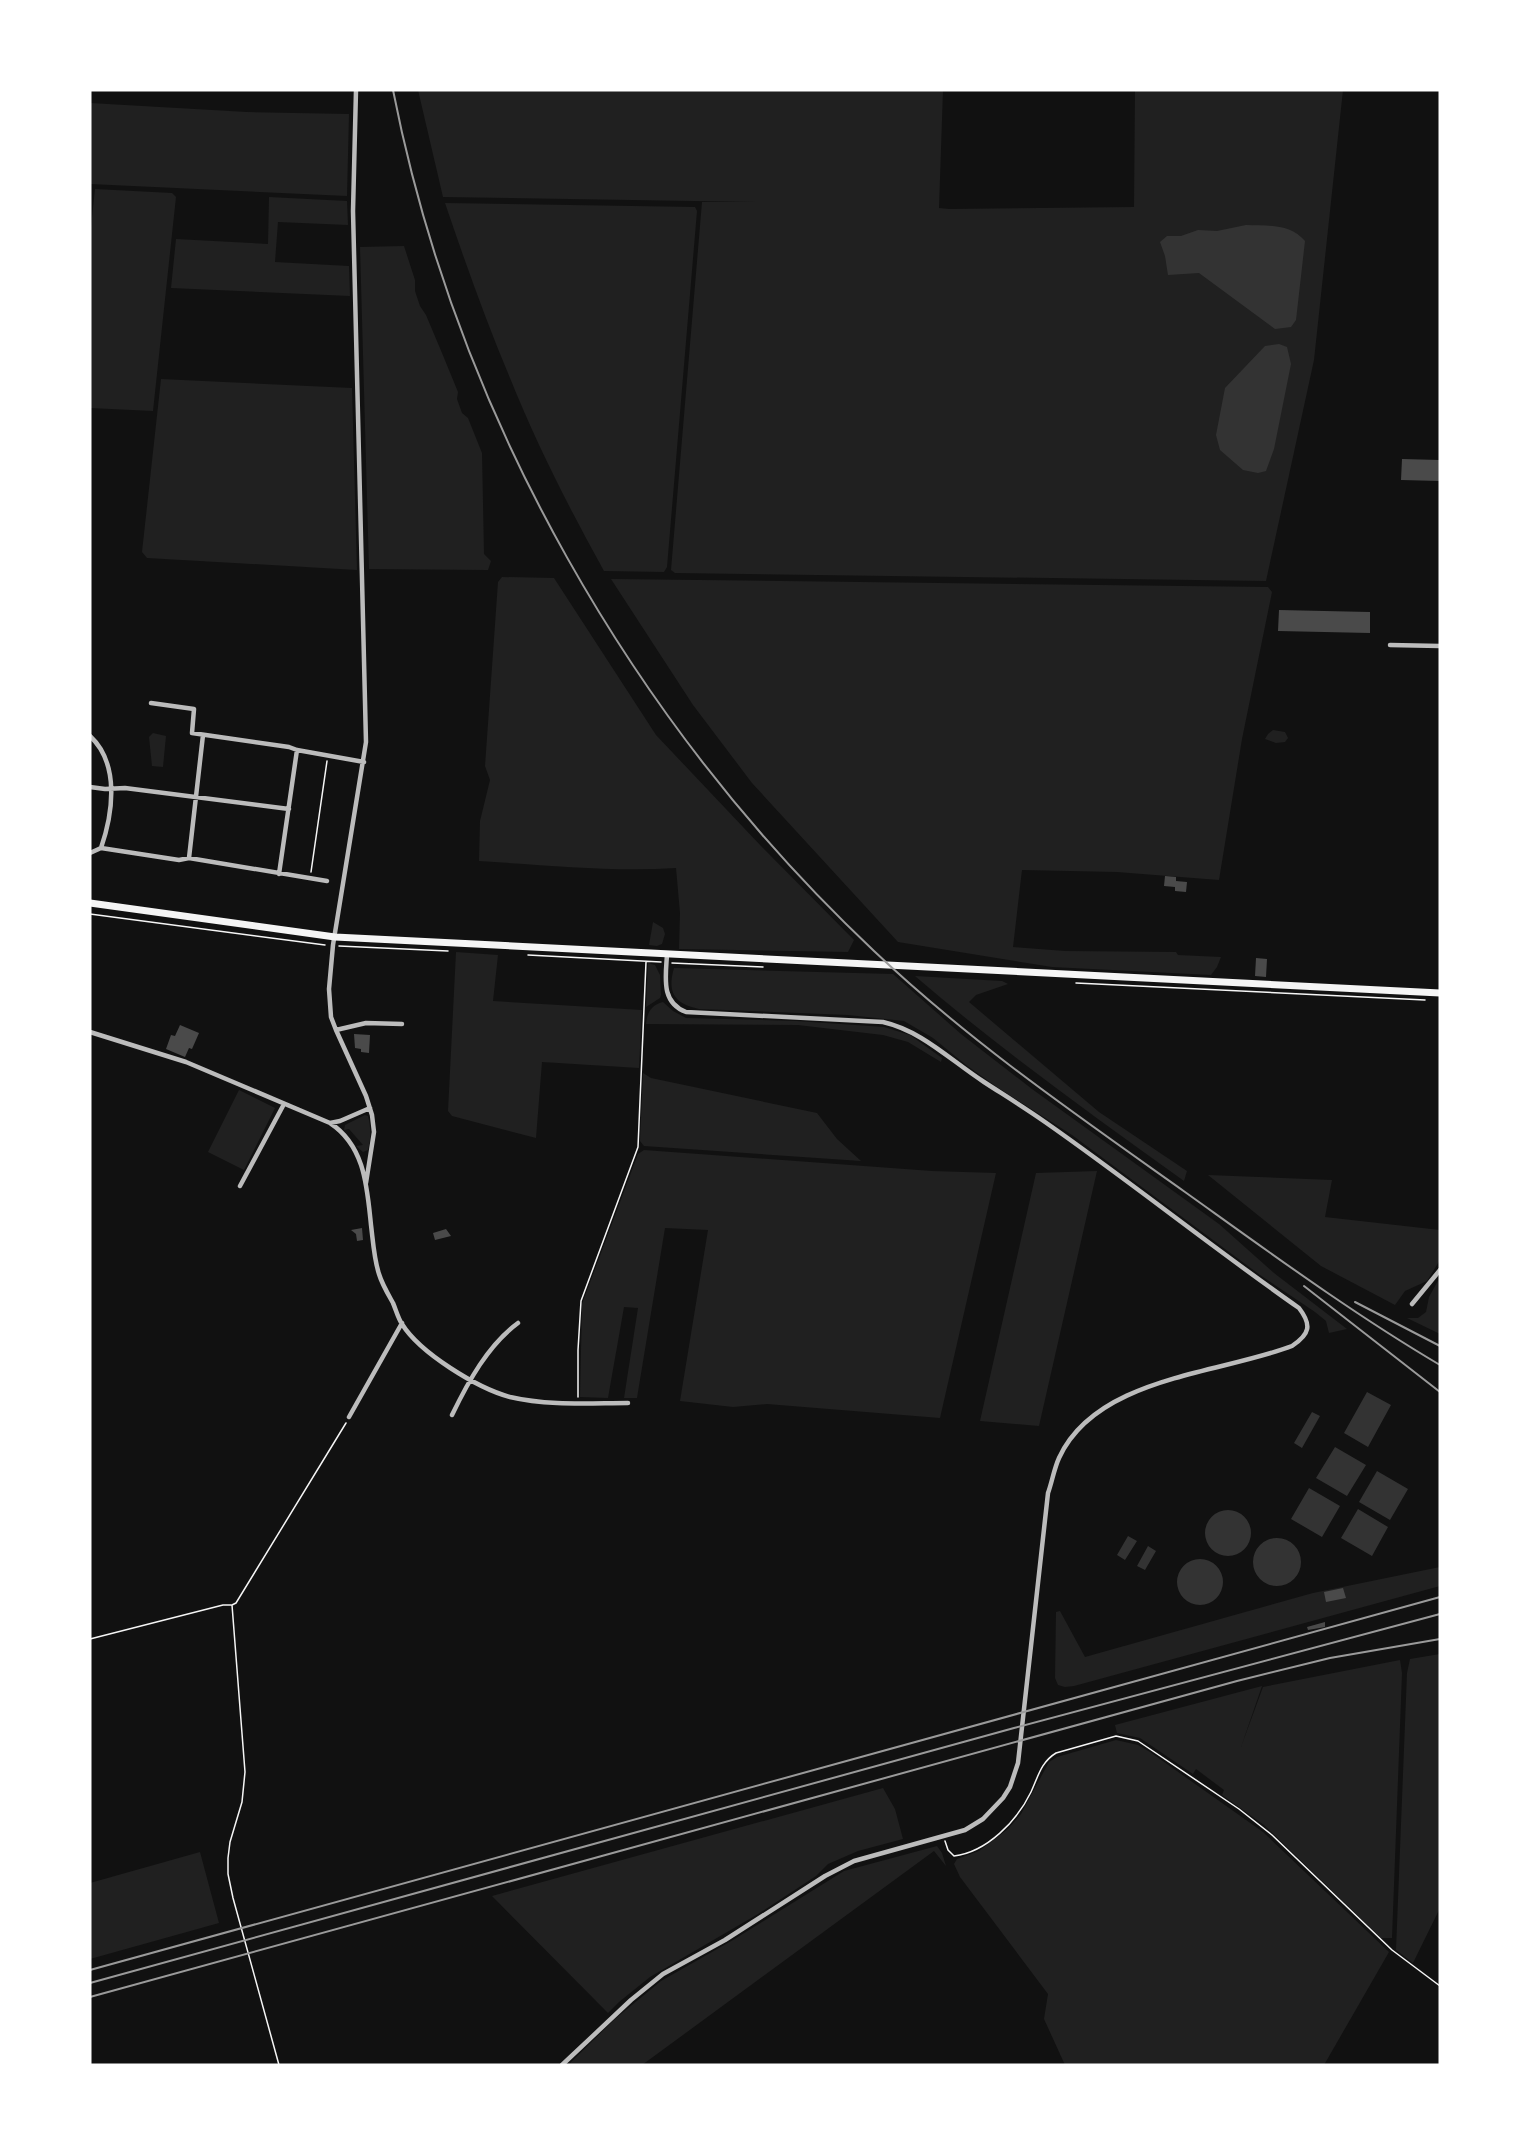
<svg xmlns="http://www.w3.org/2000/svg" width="1530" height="2155" font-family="'Roboto Condensed',sans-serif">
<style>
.green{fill:#202020}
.water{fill:#333}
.building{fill:#4a4a4a}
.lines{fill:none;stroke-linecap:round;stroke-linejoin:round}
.path{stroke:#f5f5f5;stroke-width:1.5}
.minor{stroke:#bcbcbc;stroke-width:4.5}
.primary{stroke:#f5f5f5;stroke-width:7}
.rail{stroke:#9a9a9a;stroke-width:2}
</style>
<rect width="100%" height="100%" fill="#111"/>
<path class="green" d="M 418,90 L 943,90 L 939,208 L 949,209 L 1134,207 L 1135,90 L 1343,90 L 1314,360 L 1266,581 L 675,573 L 671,570 L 702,202 L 755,202 L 443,197 Z
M 90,103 L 247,112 L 349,114 L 347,196 L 90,184 Z
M 95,189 L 172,193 L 176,197 L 153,411 L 90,408 L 90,236 Z
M 269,197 L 347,201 L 348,225 L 278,222 L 275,262 L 349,266 L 350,296 L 171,288 L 176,239 L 268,244 Z
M 445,203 L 695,207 L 697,211 L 667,567 L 664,572 L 604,571 C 569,508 537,445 510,378 C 486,321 465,262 445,203 Z
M 404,246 L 415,280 L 415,291 L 420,306 L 426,315 L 442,353 L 458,392 L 457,399 L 462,413 L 468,418 L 482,453 L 484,554 L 491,561 L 488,570 L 369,569 L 360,247 Z
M 161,379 L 352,388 L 357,570 L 147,558 L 142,552 Z
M 502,577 L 554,578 L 656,735 L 761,846 L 854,940 L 848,952 L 679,949 L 680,913 L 676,868 C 611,872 545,865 479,861 L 480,821 L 490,780 L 485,766 L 498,582 Z
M 611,579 L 1268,587 L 1272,592 L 1242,739 L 1219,880 L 1117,872 L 1022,870 L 1013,947 L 1065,951 L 1176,952 L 1178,955 L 1221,957 L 1217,967 L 1211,975 L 1052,967 L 898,942 L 752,783 L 693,705 Z
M 1273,730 L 1285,732 L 1288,738 L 1285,742 L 1276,743 L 1265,739 L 1268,734 Z
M 153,733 L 166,736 L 163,767 L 152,766 L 149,737 Z
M 653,922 L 663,928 L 665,934 L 662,944 L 657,946 L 649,945 Z
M 456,952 L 498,955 L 493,1001 L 642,1010 L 639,1068 L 542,1062 L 536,1138 L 452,1116 L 448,1111 Z
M 648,963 L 655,965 L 660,975 L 661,995 L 660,998 L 646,1007 Z
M 674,968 L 893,974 L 961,1034 L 1032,1089 L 1219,1224 L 1274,1273 L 1347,1329 L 1329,1333 L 1326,1321 L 1315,1312 L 1260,1275 L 1072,1135 L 997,1087 L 966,1065 L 933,1038 L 904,1021 L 848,1015 L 699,1009 C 674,1004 667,992 674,968 Z
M 915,976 L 1002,981 L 1008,984 L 976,995 L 969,1002 L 1099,1112 L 1187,1171 L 1184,1181 C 1092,1115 1001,1050 915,976 Z
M 663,1002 L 673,1011 L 686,1018 L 797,1021 L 884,1027 L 910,1035 L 942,1058 L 941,1062 L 908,1042 L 883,1035 L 798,1025 L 646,1024 C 647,1013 651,1005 663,1002 Z
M 643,1073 L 651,1078 L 817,1113 L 837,1139 L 861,1161 L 644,1146 L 640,1141 Z
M 239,1090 L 275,1108 L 244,1170 L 208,1152 Z
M 365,1115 L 368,1116 C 371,1127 371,1139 368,1150 L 363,1152 L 356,1146 L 363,1145 L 349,1129 L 344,1130 L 345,1125 Z
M 644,1150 L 932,1171 L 996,1173 L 940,1418 L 767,1404 L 733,1407 L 680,1401 L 708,1230 L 665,1228 L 637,1398 L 624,1398 L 638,1308 L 624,1307 L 608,1398 L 580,1397 L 582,1304 L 638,1154 Z
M 1097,1171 L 1039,1426 L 980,1421 L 1036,1173 Z
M 1208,1175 L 1332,1180 L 1325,1217 L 1440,1230 L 1440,1260 L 1427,1281 L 1405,1291 L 1395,1305 L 1321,1266 Z
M 1440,1277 L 1440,1334 L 1407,1318 L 1418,1318 L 1426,1312 L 1429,1297 Z
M 1440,1567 L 1440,1586 L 1074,1686 L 1065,1687 L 1058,1685 L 1055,1678 L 1056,1612 L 1060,1611 L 1085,1657 L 1313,1593 Z
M 1440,1654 L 1440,1908 L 1413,1963 L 1396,1950 L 1407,1673 L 1410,1659 Z
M 1400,1660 L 1402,1673 L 1392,1938 L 1381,1938 L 1264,1825 L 1222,1795 L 1224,1790 L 1196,1769 L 1193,1774 L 1140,1738 L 1117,1733 L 1115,1725 L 1262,1686 L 1241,1747 L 1263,1687 Z
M 1116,1740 L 1138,1745 L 1150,1752 L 1263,1832 L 1389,1952 L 1324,2065 L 1065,2065 L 1044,2019 L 1048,1994 L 960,1877 L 954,1864 L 957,1859 L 979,1851 L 1008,1829 L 1021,1814 L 1049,1762 L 1057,1757 Z
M 883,1788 L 895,1809 L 903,1839 L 858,1851 L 828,1864 L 816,1876 L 758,1914 L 650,1977 L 619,2002 L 608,2013 L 492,1896 Z
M 937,1846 L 942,1853 L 946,1866 L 934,1851 L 642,2065 L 568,2065 L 615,2019 L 661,1981 L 733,1940 L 844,1871 Z
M 200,1852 L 219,1923 L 90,1959 L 90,1883 Z"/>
<path class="water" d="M 1246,225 C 1268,226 1290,223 1305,241 L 1296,320 L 1291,327 L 1275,329 L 1199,273 L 1168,275 L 1165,256 L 1160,242 L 1167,236 L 1181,236 L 1198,230 L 1217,231 Z
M 1279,344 L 1287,347 L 1291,364 L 1274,449 L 1266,471 L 1258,473 L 1243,470 L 1220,450 L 1216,435 L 1225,388 L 1265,346 Z
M 1367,1392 L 1391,1405 L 1368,1447 L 1344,1433 Z
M 1312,1412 L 1320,1416 L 1302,1448 L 1294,1443 Z
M 1335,1447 L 1366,1465 L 1347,1496 L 1316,1478 Z
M 1377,1471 L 1408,1489 L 1390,1520 L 1359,1502 Z
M 1309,1488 L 1340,1506 L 1322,1537 L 1291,1519 Z
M 1358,1509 L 1388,1527 L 1372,1556 L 1341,1538 Z
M1205 1533a23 23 0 1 1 46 0a23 23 0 1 1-46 0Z
M 1128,1536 L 1137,1541 L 1125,1560 L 1117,1555 Z
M1253 1562a24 24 0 1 1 48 0a24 24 0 1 1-48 0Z
M 1148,1546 L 1156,1551 L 1145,1570 L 1137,1566 Z
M1177 1582a23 23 0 1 1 46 0a23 23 0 1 1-46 0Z"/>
<path class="building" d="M 1402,459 L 1440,460 L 1440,481 L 1401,480 Z
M 1279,610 L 1370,612 L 1370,633 L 1278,631 Z
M 1165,876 L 1176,877 L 1176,881 L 1187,882 L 1186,892 L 1175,891 L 1175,887 L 1164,886 Z
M 1256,958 L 1267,959 L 1266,977 L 1255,976 Z
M 180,1025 L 199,1033 L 192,1049 L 189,1048 L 185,1057 L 166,1049 L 171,1035 L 175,1036 Z
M 354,1034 L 370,1035 L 369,1053 L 361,1052 L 361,1049 L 355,1048 Z
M 362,1228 L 363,1240 L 357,1241 L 356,1234 L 351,1230 Z
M 446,1229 L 451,1236 L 435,1240 L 433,1233 Z
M 1343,1588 L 1346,1598 L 1326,1602 L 1324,1592 Z
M 1325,1622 L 1325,1627 L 1308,1630 L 1307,1627 Z"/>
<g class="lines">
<path class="path" d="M 311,872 L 327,761
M 90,914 L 325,945
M 339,946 L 448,951
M 528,955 L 661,962
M 672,963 L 763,967
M 1076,983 L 1425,1000
M 578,1397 L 578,1350 L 581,1301 L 638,1147 L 646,962
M 90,1639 L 223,1605 L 231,1605
M 945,1841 L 948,1850 L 954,1856 C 987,1852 1017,1821 1031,1792 C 1038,1777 1041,1762 1056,1753 L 1116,1736 L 1138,1741 L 1239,1809 L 1272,1835 L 1392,1950 L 1440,1986
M 279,2065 L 233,1898 L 228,1874 L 228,1858 L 230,1842 L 242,1802 L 245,1772 L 232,1605 L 236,1603 L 346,1423"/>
<path class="minor" d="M 356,90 L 353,211 L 366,742 L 333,945 L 329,989 L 331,1017 L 336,1030 L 366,1096 L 372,1115 L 374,1132 L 366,1183
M 1390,645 L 1440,646
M 151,703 L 194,709 L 192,733 L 289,747 L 297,750 L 364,762
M 90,736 C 120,764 113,813 101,848 L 90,853
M 90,787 L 105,789 L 125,788 L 289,809
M 101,848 L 179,860 L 189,858 L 327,881
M 189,858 L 203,735
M 279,874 L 297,750
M 336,1030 L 366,1023 L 402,1024
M 90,1032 L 186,1062 L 330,1123 C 365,1146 367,1187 371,1225 C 373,1241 374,1259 379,1274 C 382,1284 388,1294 393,1303 C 396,1310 398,1318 402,1324 C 420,1353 477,1388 510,1397 C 548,1406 590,1403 628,1403
M 330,1123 L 340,1121 L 370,1108
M 240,1186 L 284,1104
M 1412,1304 L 1440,1270
M 452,1415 C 468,1382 488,1345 518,1323
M 349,1417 L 402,1323
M 562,2065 L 631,2000 L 663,1974 L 725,1940 L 825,1876 L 854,1861 L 965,1830 L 983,1819 L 1003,1798 L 1010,1787 L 1018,1763 L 1048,1493 C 1052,1482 1054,1469 1059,1458 C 1096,1377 1219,1374 1292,1346 C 1310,1334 1312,1325 1299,1308 C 1213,1248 1131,1182 1045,1122 C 1025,1108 1004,1095 984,1082 C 950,1060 922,1031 883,1022 L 686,1012 C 660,1002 666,976 667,954"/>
<path class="primary" d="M 90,903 L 335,937 L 1440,993"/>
<path class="rail" d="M 393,90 C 457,416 633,724 874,951 C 970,1042 1078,1116 1185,1192 C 1269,1252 1352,1313 1440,1365
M 1304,1286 L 1440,1392
M 1355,1302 L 1440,1346
M 90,1970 L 1440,1597
M 90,1983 L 1014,1728 L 1440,1614
M 90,1997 L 1237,1681 L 1330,1658 L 1440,1639"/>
</g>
<rect width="1530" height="2155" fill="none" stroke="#ffffff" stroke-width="183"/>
</svg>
